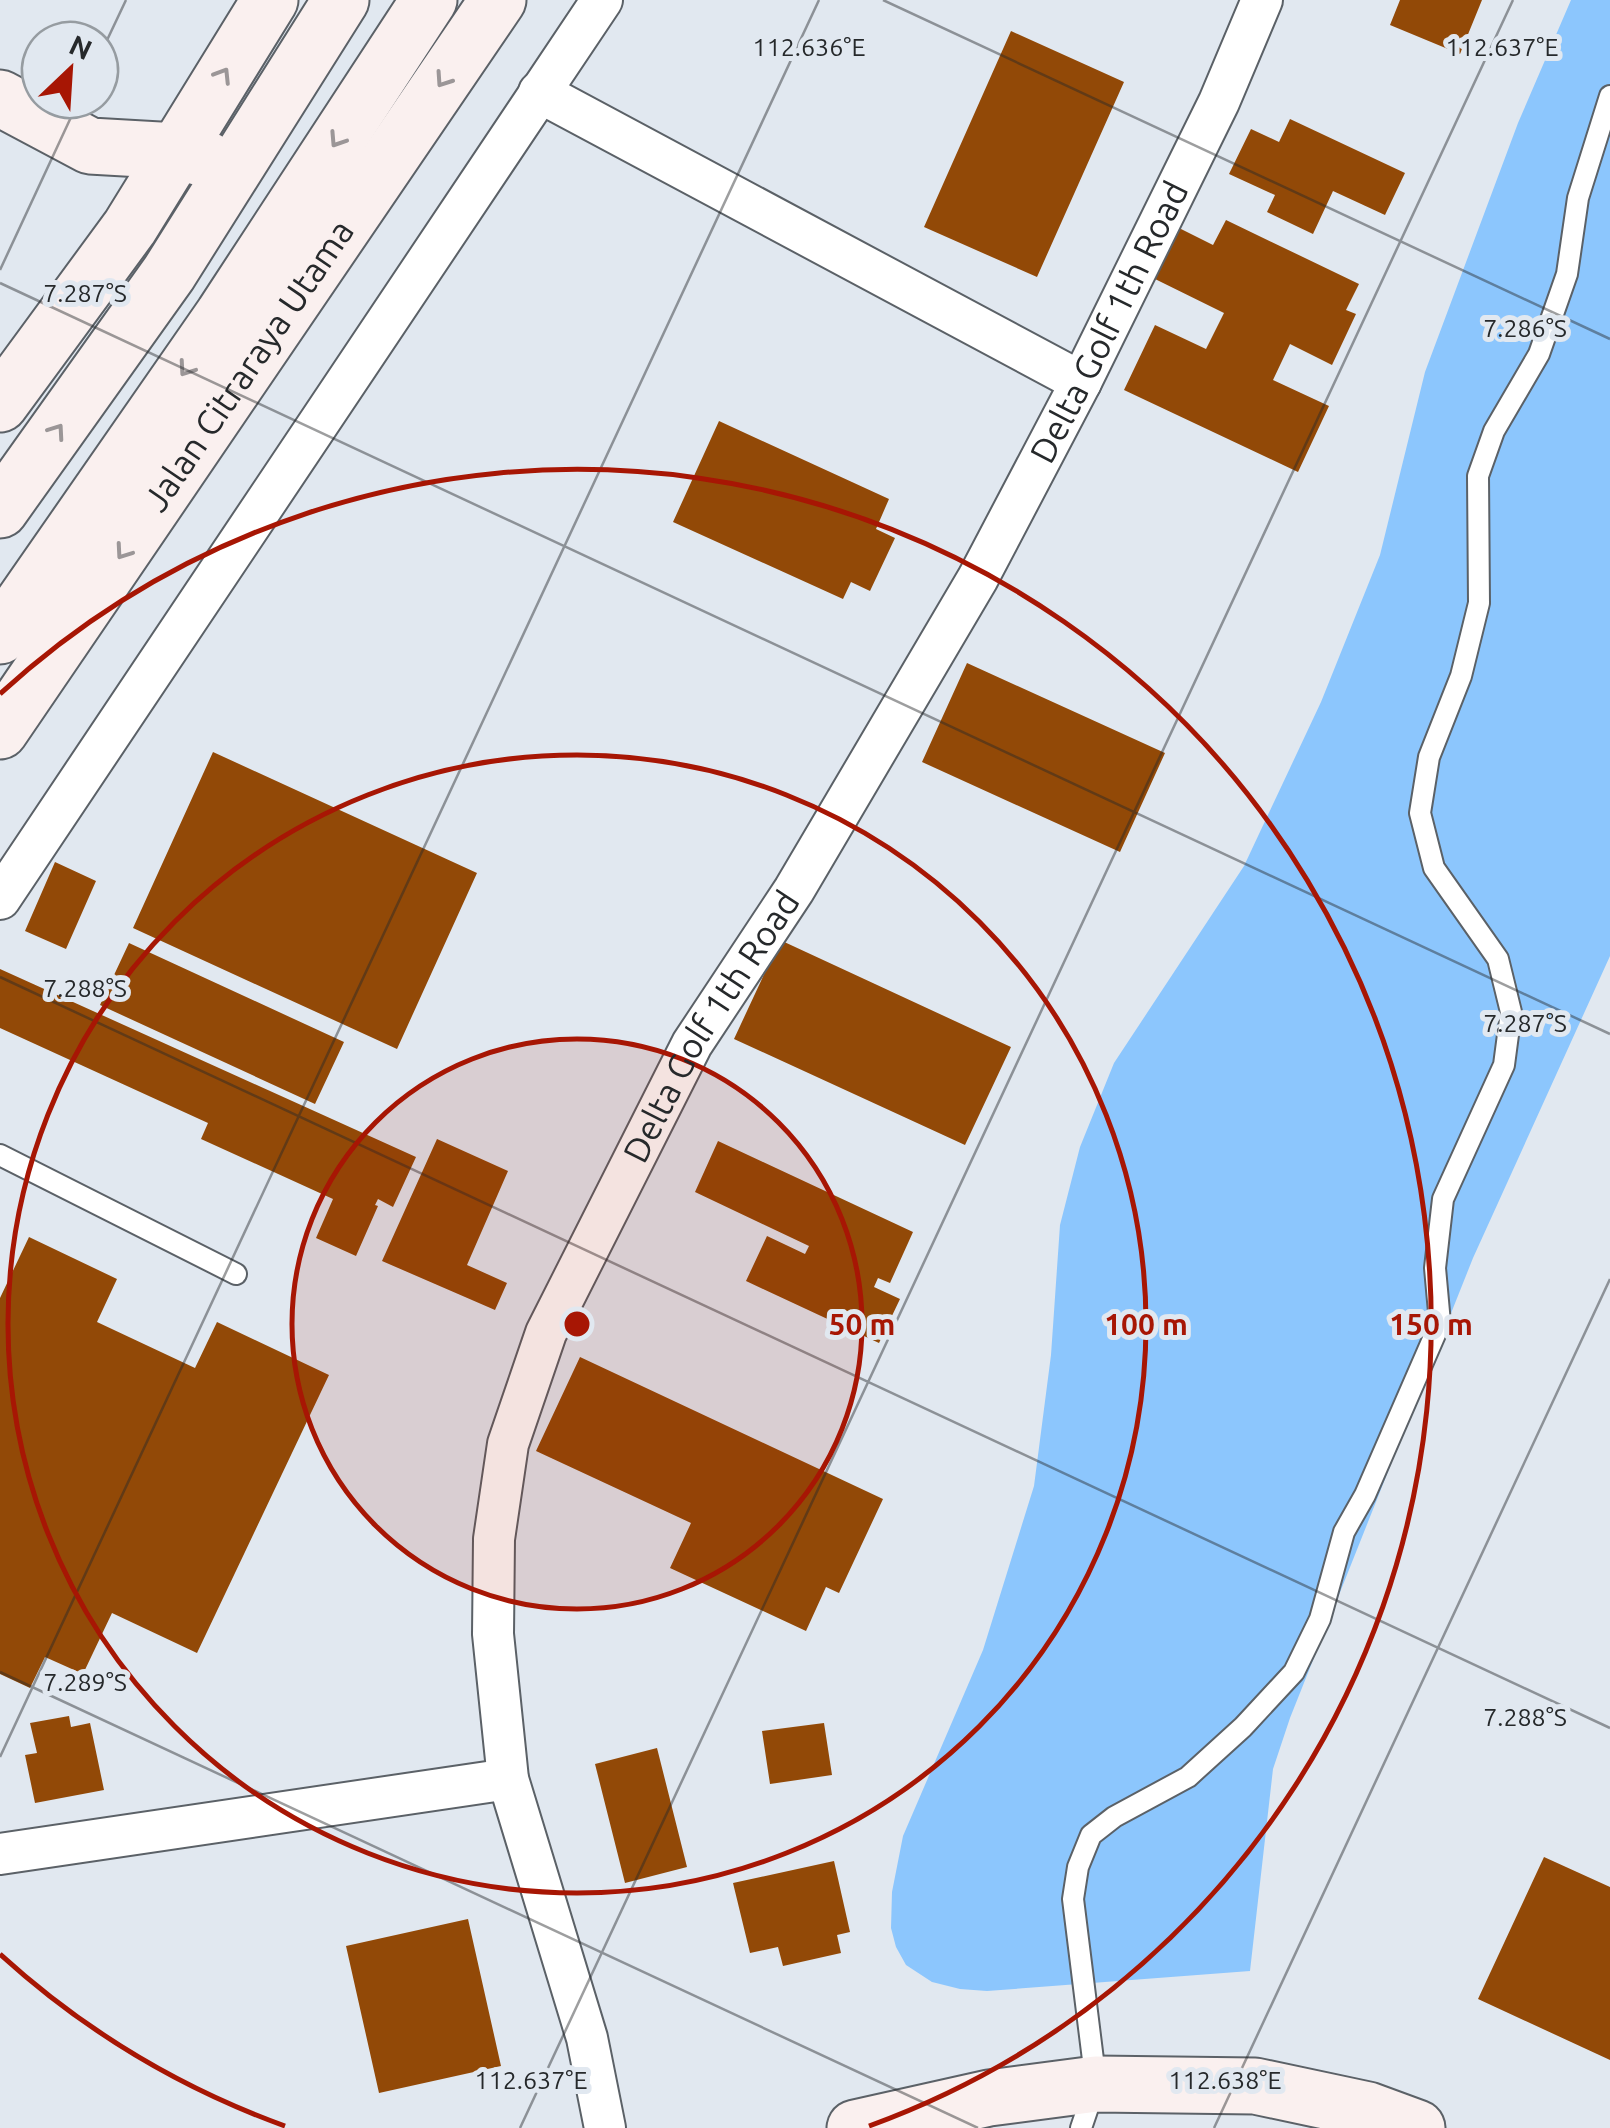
<svg xmlns="http://www.w3.org/2000/svg" width="1610" height="2128" font-family="Ubuntu,sans-serif">
<style>
.green{fill:#8cc6fd}
.building{fill:#924907}
.lines{fill:none;stroke-linecap:round;stroke-linejoin:round}
.lane-casing{stroke:#5b6167;stroke-width:24}
.street-casing{stroke:#5b6167;stroke-width:44}
.secondary-casing{stroke:#5b6167;stroke-width:59}
.lane{stroke:#fff;stroke-width:20}
.street{stroke:#fff;stroke-width:40}
.secondary{stroke:#faf0ef;stroke-width:55}
.oneway{stroke:#9b9697}
.ticks{fill:none;stroke:#26292b;stroke-width:2.5;stroke-opacity:0.45}
.ring{fill:none;stroke:#a71604;stroke-width:5}
.labels{text-anchor:middle;stroke-width:10;stroke-linejoin:round;paint-order:stroke}
.street-label{font-size:35px;fill:#26292b;stroke:#e1e8f0}
.ticks-label{font-size:25px;text-anchor:middle;fill:#26292b;stroke:#e1e8f0;stroke-width:10;stroke-linejoin:round;paint-order:stroke}
.centre{fill:#a71604;stroke:#e1e8f0;stroke-width:5}
.ring-label{font-size:30px;text-anchor:middle;font-weight:bold;fill:#a71604;stroke:#e1e8f0;stroke-width:10;stroke-linejoin:round;paint-order:stroke}
</style>
<rect width="100%" height="100%" fill="#e1e8f0"/>
<path class="green" d="M 1571,0 L 1610,0 L 1610,956 L 1473,1258 L 1290,1718 L 1273,1769 L 1250,1971 L 987,1991 L 960,1989 L 932,1982 L 906,1965 L 896,1947 L 891,1928 L 892,1892 L 903,1836 L 983,1650 L 1034,1486 L 1051,1355 L 1060,1225 L 1080,1147 L 1114,1063 L 1244,866 L 1321,702 L 1380,555 L 1425,372 L 1518,123 Z"/>
<path class="building" d="M 1400,0 L 1482,0 L 1460,54 L 1390,25 Z
M 1011,31 L 1124,82 L 1037,277 L 924,227 Z
M 1290,119 L 1405,173 L 1385,215 L 1333,191 L 1313,234 L 1267,212 L 1275,195 L 1229,174 L 1251,129 L 1279,142 Z
M 1226,220 L 1359,284 L 1346,310 L 1356,314 L 1332,365 L 1290,344 L 1273,380 L 1329,406 L 1298,472 L 1124,390 L 1155,325 L 1206,349 L 1224,313 L 1155,279 L 1179,228 L 1213,245 Z
M 719,421 L 889,499 L 876,529 L 895,538 L 870,591 L 851,582 L 843,599 L 673,522 Z
M 967,663 L 1165,753 L 1120,852 L 922,762 Z
M 213,752 L 477,873 L 397,1049 L 133,928 Z
M 55,862 L 96,881 L 66,949 L 25,931 Z
M 780,940 L 1011,1047 L 965,1145 L 734,1039 Z
M 129,943 L 344,1042 L 315,1104 L 100,1005 Z
M 0,969 L 416,1157 L 393,1207 L 378,1199 L 375,1205 L 378,1206 L 356,1256 L 316,1238 L 333,1199 L 201,1139 L 208,1123 L 0,1028 Z
M 437,1139 L 508,1171 L 467,1265 L 507,1283 L 495,1310 L 382,1261 Z
M 718,1141 L 913,1232 L 890,1283 L 878,1278 L 874,1287 L 900,1299 L 879,1343 L 746,1281 L 767,1236 L 805,1254 L 809,1246 L 695,1192 Z
M 29,1237 L 117,1279 L 97,1322 L 195,1368 L 217,1322 L 329,1375 L 197,1653 L 112,1613 L 83,1674 L 45,1657 L 30,1688 L 0,1674 L 0,1298 Z
M 580,1357 L 883,1499 L 839,1593 L 826,1587 L 806,1631 L 670,1568 L 691,1523 L 536,1451 Z
M 69,1716 L 71,1727 L 90,1723 L 104,1790 L 35,1803 L 25,1755 L 37,1753 L 30,1723 Z
M 824,1723 L 832,1775 L 770,1784 L 762,1731 Z
M 657,1748 L 687,1867 L 625,1883 L 595,1764 Z
M 1544,1857 L 1610,1887 L 1610,2060 L 1478,1999 Z
M 834,1861 L 850,1932 L 837,1935 L 841,1953 L 783,1966 L 778,1947 L 750,1953 L 733,1883 Z
M 468,1919 L 501,2066 L 379,2093 L 346,1946 Z"/>
<g class="lines">
<defs>
<path id="lane" d="M 0,1155 L 236,1274
M 1081,2128 L 1096,2084 L 1073,1899 L 1078,1867 L 1091,1835 L 1114,1817 L 1188,1777 L 1243,1727 L 1294,1672 L 1320,1619 L 1344,1532 L 1365,1495 L 1440,1323 L 1435,1268 L 1443,1199 L 1504,1065 L 1511,1012 L 1498,959 L 1434,868 L 1420,813 L 1429,757 L 1461,676 L 1479,603 L 1478,476 L 1494,431 L 1539,354 L 1567,274 L 1578,198 L 1610,96"/>
<g id="street">
<path d="M 539,92 L 1081,382"/>
<path d="M 0,899 L 602,0"/>
<path d="M 0,1854 L 508,1779"/>
<path id="s1" d="M 605,2128 L 587,2038 L 508,1779 L 493,1634 L 494,1539 L 508,1444 L 546,1333 L 692,1044 L 794,890 L 978,578 L 1081,382 L 1219,102 L 1262,0"/>
</g>
<g id="secondary">
<path d="M 0,98 L 90,146 L 177,151 L 208,160"/>
<path d="M 0,404 L 130,227 L 270,0"/>
<path d="M 0,510 L 169,273 L 341,0"/>
<path d="M 0,636 L 223,315 L 429,0"/>
<path id="s2" d="M 0,731 L 498,0"/>
<path d="M 855,2128 L 989,2098 L 1096,2084 L 1255,2086 L 1368,2110 L 1417,2128"/>
</g>
</defs>
<use href="#lane" class="lane-casing"/>
<use href="#street" class="street-casing"/>
<use href="#secondary" class="secondary-casing"/>
<use href="#lane" class="lane"/>
<use href="#street" class="street"/>
<use href="#secondary" class="secondary"/>
</g>
<defs><path id="oneway-chevron" d="M-2-3.5L2.5 0L-2 3.5" fill="none" stroke-width="1.6" stroke-linecap="round" stroke-linejoin="round" transform="scale(2.5)"/></defs>
<g class="oneway">
<use href="#oneway-chevron" transform="translate(223 75) rotate(-58)"/>
<use href="#oneway-chevron" transform="translate(443 80) rotate(124)"/>
<use href="#oneway-chevron" transform="translate(337 140) rotate(123)"/>
<use href="#oneway-chevron" transform="translate(186 369) rotate(125)"/>
<use href="#oneway-chevron" transform="translate(57 431) rotate(-55)"/>
<use href="#oneway-chevron" transform="translate(123 552) rotate(125)"/>
</g>
<path class="ticks" d="M 883,0 L 1610,339M 100,55 L 126,0M 0,270 L 79,100M 0,283 L 1610,1034M 0,977 L 1610,1728M 0,1672 L 978,2128M 0,1757 L 819,0M 520,2128 L 1513,0M 1214,2128 L 1610,1279"/>
<circle cx="577" cy="1324" r="285" fill="#a71604" fill-opacity=".12"/>
<g class="ring">
<circle cx="577" cy="1324" r="285"/>
<circle cx="577" cy="1324" r="569"/>
<path d="M285 2126A854 854 0 0 1 0 1954M0 694A854 854 0 1 1 869 2126"/>
</g>
<g class="labels">
<g class="street-label">
<text dy="12" stroke="none"><textPath href="#s1" startOffset="1975">Delta Golf 1th Road</textPath></text>
<text dy="12" stroke="none"><textPath href="#s2" startOffset="442">Jalan Citraraya Utama</textPath></text>
<text dy="12" stroke="none"><textPath href="#s1" startOffset="1165">Delta Golf 1th Road</textPath></text>
</g>
</g>
<g class="ticks-label">
<text x="809" y="56">112.636°E</text>
<text x="1502" y="56">112.637°E</text>
<text x="85" y="302">7.287°S</text>
<text x="1525" y="337">7.286°S</text>
<text x="85" y="997">7.288°S</text>
<text x="1525" y="1032">7.287°S</text>
<text x="85" y="1691">7.289°S</text>
<text x="1525" y="1726">7.288°S</text>
<text x="531" y="2089">112.637°E</text>
<text x="1225" y="2089">112.638°E</text>
</g>
<circle cx="577" cy="1324" r="15" class="centre"/>
<g class="ring-label">
<text x="862" y="1335">50 m</text>
<text x="1146" y="1335">100 m</text>
<text x="1431" y="1335">150 m</text>
</g>
<g transform="translate(70 70) rotate(25)"><circle r="48" fill="#e1e8f0" stroke="#969ca1" stroke-width="2.5"/>
<path d="M0-8L18 38L0 25L-18 38Z" fill="#a71604"/>
<text y="-15" font-size="28" font-weight="bold" text-anchor="middle" fill="#26292b">N</text>
</g>
</svg>
